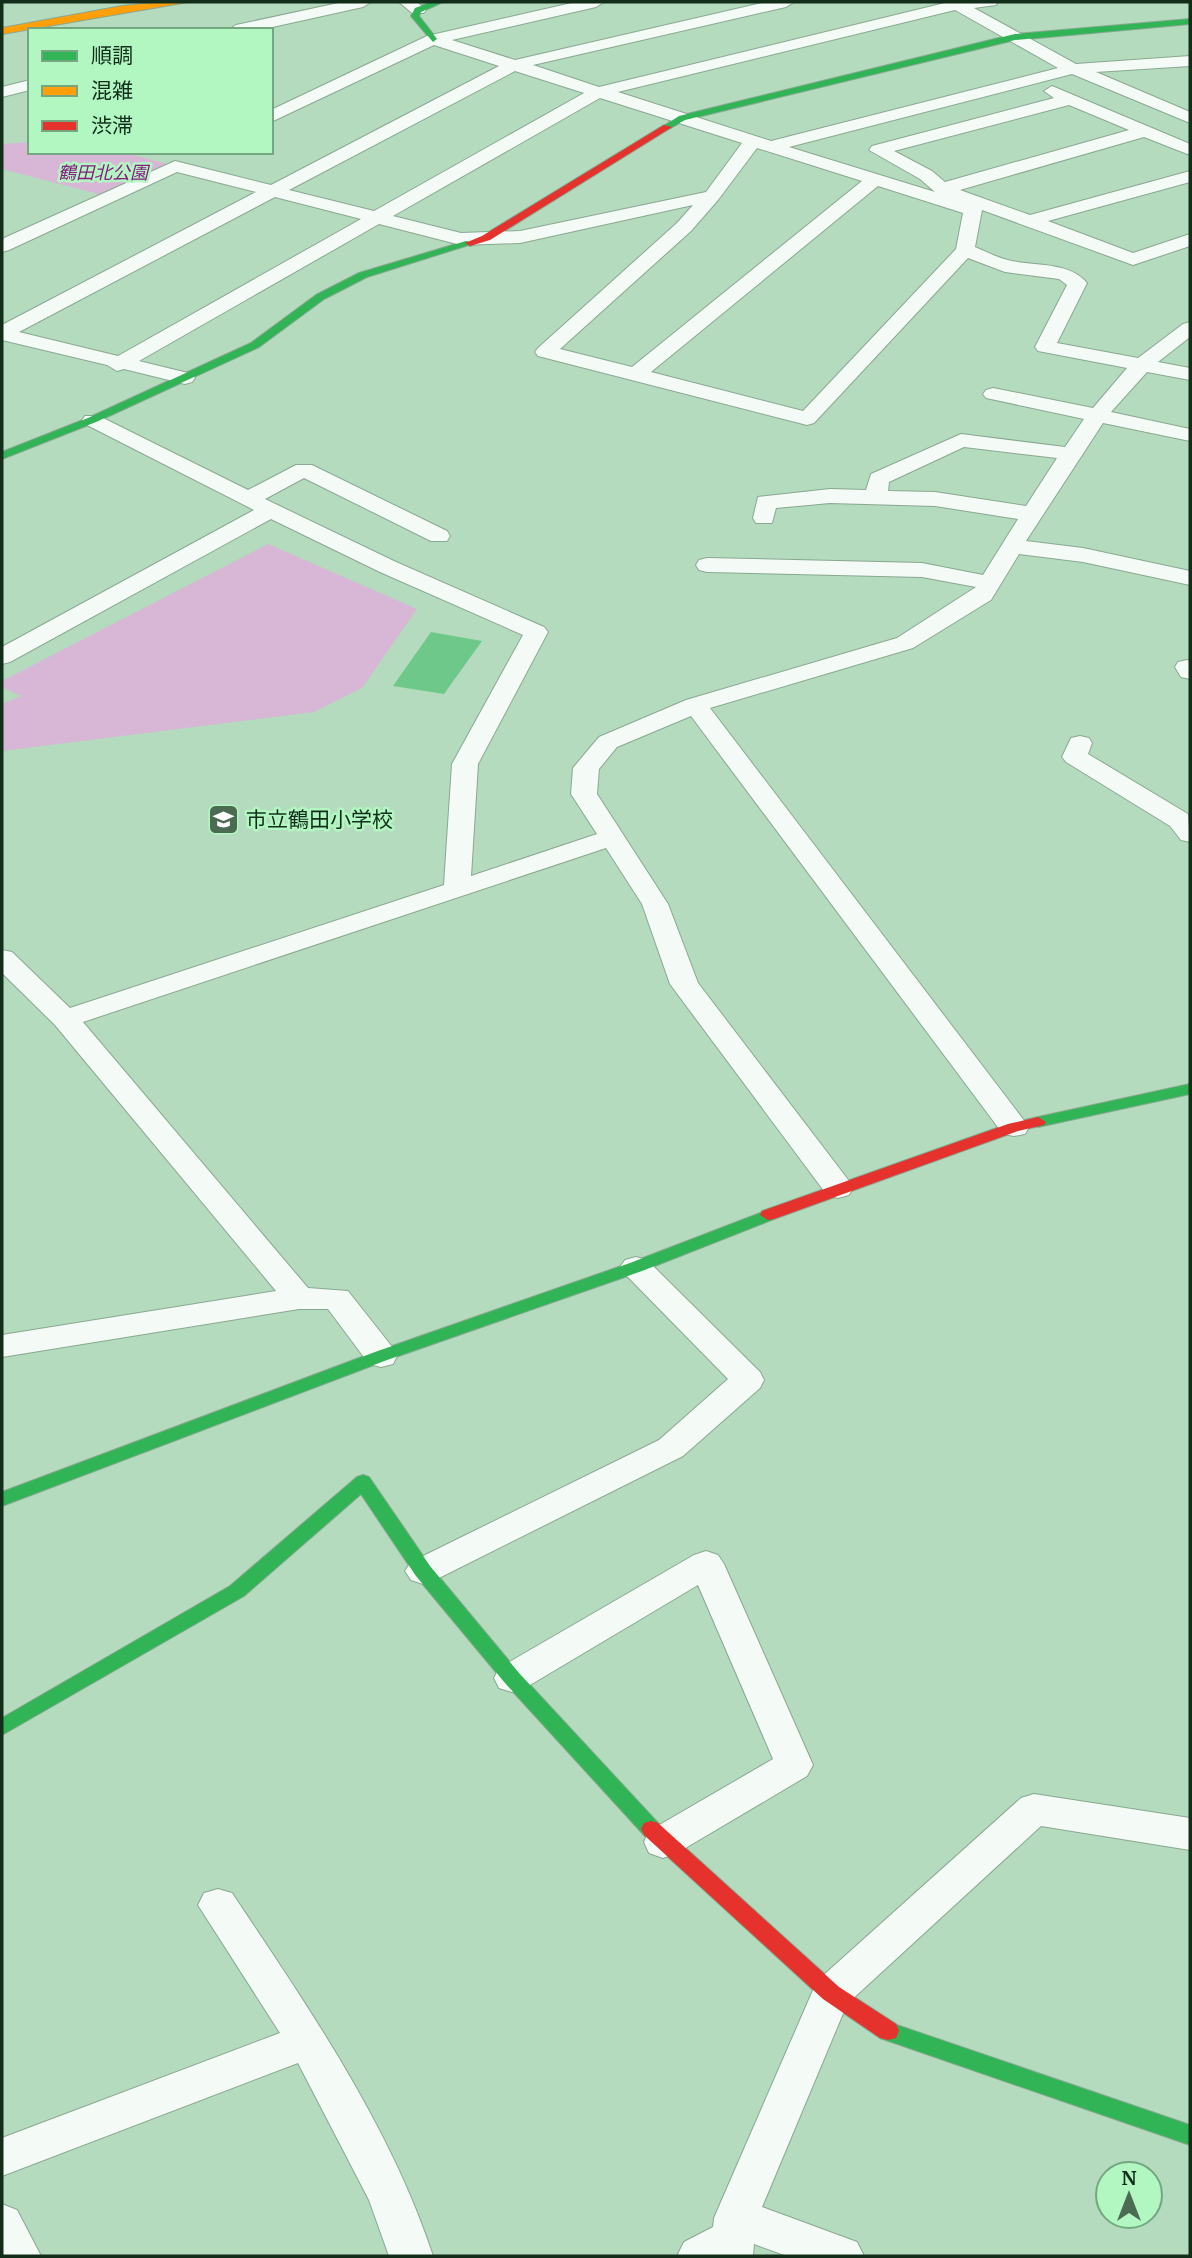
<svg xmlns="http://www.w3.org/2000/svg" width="1192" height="2258" font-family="Merriweather,'Noto Sans JP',serif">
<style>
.green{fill:#d7b7d5}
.water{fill:#6ec889}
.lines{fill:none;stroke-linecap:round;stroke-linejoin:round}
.street-casing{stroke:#89a891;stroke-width:2}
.fast-casing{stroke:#89a891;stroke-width:2}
.slow-casing{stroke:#89a891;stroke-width:2}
.jam-casing{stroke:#89a891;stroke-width:2}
.street{fill:#f4faf5;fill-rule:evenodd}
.fast{fill:#30b455;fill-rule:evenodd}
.slow{fill:#ff9f0a;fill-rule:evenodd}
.jam{fill:#e5322d;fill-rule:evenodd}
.labels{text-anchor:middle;stroke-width:5;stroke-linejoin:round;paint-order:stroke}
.far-park-label{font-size:18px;font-style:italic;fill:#881a81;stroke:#b2f7c2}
.poi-label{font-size:21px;fill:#122e1a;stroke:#b2f7c2;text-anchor:start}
</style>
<rect width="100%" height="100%" fill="#b4dbbd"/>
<path class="green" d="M 30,142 L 30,152 L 122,152 L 175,166 L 106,196 L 2,169 L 2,144 Z
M 268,544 L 417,609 L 362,688 L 314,712 L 2,751 L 2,704 L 21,696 L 2,687 L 2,681 Z"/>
<path class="water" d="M 431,632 L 482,641 L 444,694 L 393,686 Z"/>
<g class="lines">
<defs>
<path id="street" d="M 343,2 L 371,2 L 363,7 L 259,30 L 228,30 L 236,25 Z
M 399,2 L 417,2 L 426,10 L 424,13 L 412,13 Z
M 576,2 L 604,2 L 596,7 L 452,40 L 515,60 L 766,2 L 794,2 L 786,7 L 533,65 L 599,87 L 949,2 L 998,2 L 996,5 L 974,8 L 1076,64 L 1190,56 L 1190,66 L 1096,72 L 1190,112 L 1190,123 L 1072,74 L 789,147 L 935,192 L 920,179 L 869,150 L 872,146 L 1054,98 L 1044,91 L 1052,86 L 1190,144 L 1190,155 L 1144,137 L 960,190 L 1030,215 L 1190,171 L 1190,182 L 1048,221 L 1133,253 L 1190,234 L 1190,246 L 1133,265 L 982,210 L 975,247 C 987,252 1000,259 1012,261 C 1036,266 1070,262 1087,283 L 1057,343 L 1138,358 L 1183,324 L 1190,322 L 1190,337 L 1158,362 L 1190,368 L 1190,380 L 1147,372 L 1111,412 L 1190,429 L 1190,441 L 1103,423 L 1026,541 L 1083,548 L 1190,571 L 1190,585 L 1083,562 L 1019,554 L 991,600 L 913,648 L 710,708 L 1029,1127 L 1025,1134 L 1014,1136 L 1003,1134 L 691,716 L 617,747 L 599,769 L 597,794 L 668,904 L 698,983 L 849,1181 L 853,1188 L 849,1195 L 838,1198 L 827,1195 L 670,984 L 642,904 L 606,848 L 83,1022 L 308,1288 L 348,1291 L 393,1348 L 397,1356 L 393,1364 L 381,1367 L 369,1364 L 328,1309 L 299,1309 L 2,1357 L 2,1335 L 276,1291 L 55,1025 L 2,973 L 2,950 L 12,952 L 70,1008 L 444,885 L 452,764 L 523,635 L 380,572 L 271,519 L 10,662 L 2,664 L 2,647 L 254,510 L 85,424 L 82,420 L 85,416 L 99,416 L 248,490 L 296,465 L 312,465 L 447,531 L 450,536 L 447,541 L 431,541 L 304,478 L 265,499 L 396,562 L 544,627 L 548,632 L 478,764 L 471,876 L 597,834 L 571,794 L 573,768 L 599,737 L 686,700 L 897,638 L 976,587 L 922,577 L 707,572 L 699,570 L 696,565 L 699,560 L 707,558 L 922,563 L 983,575 L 1018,519 L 935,506 L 830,503 L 776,508 L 772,523 L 756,523 L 753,518 L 758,497 L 830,489 L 866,490 L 871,474 L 961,434 L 1065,447 L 1084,419 L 986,398 L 983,394 L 986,390 L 993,388 L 1093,408 L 1127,368 L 1038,351 L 1035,347 L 1067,285 L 1059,279 L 1005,272 L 968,258 L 814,423 L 807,425 L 538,356 L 535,352 L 538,348 L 677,223 L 693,205 L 520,243 L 461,245 L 379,224 L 139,361 L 192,374 L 195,378 L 192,382 L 185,384 L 124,369 L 117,371 L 107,365 L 2,340 L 2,325 L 256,192 L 177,172 L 9,250 L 2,252 L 2,239 L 175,161 L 271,185 L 499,66 L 434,45 L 271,122 L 271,110 L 427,36 ZM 955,10 L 1058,68 L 771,141 L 618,92 ZM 515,71 L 584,93 L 374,211 L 289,190 ZM 600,98 L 742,143 L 706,192 L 520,231 L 461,233 L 393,216 ZM 1069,105 L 1129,130 L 945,182 L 932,171 L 894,151 ZM 757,148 L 862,181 L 632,367 L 560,349 L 691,231 L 718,200 ZM 878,186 L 963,213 L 956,249 L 803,411 L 651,372 ZM 275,197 L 361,219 L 118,356 L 19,332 ZM 964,447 L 1057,458 L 1026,506 L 935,492 L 888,491 L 889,482 Z
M 30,80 L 30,90 L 2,97 L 2,87 Z
M 1187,660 L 1190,661 L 1190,679 L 1181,677 L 1175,667 L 1178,662 Z
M 1080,736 L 1089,738 L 1092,743 L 1088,754 L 1188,814 L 1190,842 L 1181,840 L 1170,826 L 1066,762 L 1062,757 L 1071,738 Z
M 636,1257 L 647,1260 L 760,1372 L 764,1380 L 760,1388 L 683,1456 L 435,1580 L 423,1584 L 411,1580 L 405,1571 L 411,1562 L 659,1440 L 728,1379 L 625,1274 L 620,1267 L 625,1260 Z
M 706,1551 L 718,1555 L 724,1564 L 813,1765 L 807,1776 L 677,1853 L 663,1858 L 649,1853 L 644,1842 L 649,1831 L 773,1759 L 698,1585 L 525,1688 L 512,1692 L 499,1688 L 494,1678 L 499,1668 L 694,1555 Z
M 1034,1794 L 1190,1818 L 1190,1850 L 1041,1826 L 847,2004 L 762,2207 L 857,2242 L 864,2256 L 787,2256 L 754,2244 L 753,2256 L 677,2256 L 684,2242 L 713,2227 L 714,2218 L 817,1981 L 1021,1798 Z
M 218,1889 L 232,1893 C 308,2007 390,2125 433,2256 L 389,2256 L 369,2200 L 298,2063 L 2,2176 L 2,2138 L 280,2033 L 198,1905 L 204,1893 Z
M 2,2204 L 17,2210 L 41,2256 L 2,2256 Z"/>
<path id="fast" d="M 432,2 L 443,2 L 421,12 L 419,16 L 437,39 L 433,42 L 411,16 L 415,8 Z
M 1190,19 L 1190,24 L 1015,40 L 685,120 L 667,130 L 662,127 L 679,116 L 1015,34 Z
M 466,241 L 475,243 L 367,277 L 324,299 L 259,347 L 96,422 L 2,459 L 2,452 L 88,418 L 251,343 L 316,295 L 359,273 Z
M 1190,1084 L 1190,1094 L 1038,1127 L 1030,1122 L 1038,1117 Z
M 768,1210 L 774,1211 L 776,1215 L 774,1219 L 642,1271 L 387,1360 L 2,1506 L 2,1492 L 375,1352 L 630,1263 Z
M 363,1475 L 369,1477 L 430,1566 L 519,1673 L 658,1823 L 661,1829 L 658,1835 L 651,1837 L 644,1835 L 505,1683 L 416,1576 L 361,1494 L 244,1596 L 2,1735 L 2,1718 L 230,1586 L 357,1477 Z
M 888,2022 L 1190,2125 L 1190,2145 L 880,2038 L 877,2031 L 880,2024 Z"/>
<path id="slow" d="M 164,2 L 188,2 L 2,34 L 2,28 L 122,6 Z"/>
<path id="jam" d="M 664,125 L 672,127 L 490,240 L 470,246 L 465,243 L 482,236 Z
M 1038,1117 L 1046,1122 L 1044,1125 L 1018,1131 L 774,1219 L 768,1220 L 760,1215 L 762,1211 L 1008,1124 Z
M 651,1821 L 658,1823 L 839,1987 L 896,2024 L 899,2031 L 896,2038 L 888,2040 L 880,2038 L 823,1999 L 644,1835 L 641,1829 L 644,1823 Z"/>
</defs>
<use href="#street" class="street-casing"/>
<use href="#fast" class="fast-casing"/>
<use href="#slow" class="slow-casing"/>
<use href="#jam" class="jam-casing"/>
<use href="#street" class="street"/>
<use href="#fast" class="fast"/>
<use href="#slow" class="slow"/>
<use href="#jam" class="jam"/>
</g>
<defs>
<symbol id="school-square" viewBox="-11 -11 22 22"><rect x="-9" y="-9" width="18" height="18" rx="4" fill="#4b6b53" stroke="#b2f7c2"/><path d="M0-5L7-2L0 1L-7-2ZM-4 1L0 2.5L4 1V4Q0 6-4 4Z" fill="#fff"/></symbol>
</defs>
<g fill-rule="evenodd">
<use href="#school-square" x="206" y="802" width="35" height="35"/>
</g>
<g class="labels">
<g class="far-park-label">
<text x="103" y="179">鶴田北公園</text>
</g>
<g class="poi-label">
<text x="246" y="827">市立鶴田小学校</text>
</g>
</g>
<rect width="1192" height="2258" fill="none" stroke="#122e1a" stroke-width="7"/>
<rect x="28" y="28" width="245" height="126" fill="#b2f7c2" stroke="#72a77f" stroke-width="2"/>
<rect x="42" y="51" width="35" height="10" fill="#30b455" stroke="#72a77f" stroke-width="2"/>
<text x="91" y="63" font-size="21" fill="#122e1a">順調</text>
<rect x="42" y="86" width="35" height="10" fill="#ff9f0a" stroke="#72a77f" stroke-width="2"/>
<text x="91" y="98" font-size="21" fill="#122e1a">混雑</text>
<rect x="42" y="121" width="35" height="10" fill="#e5322d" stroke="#72a77f" stroke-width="2"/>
<text x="91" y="133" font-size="21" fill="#122e1a">渋滞</text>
<g transform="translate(1129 2195)"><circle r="33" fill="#b2f7c2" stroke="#72a77f" stroke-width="2"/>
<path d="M0-5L12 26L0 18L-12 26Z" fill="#4b6b53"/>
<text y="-10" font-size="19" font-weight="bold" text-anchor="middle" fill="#122e1a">N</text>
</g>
</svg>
